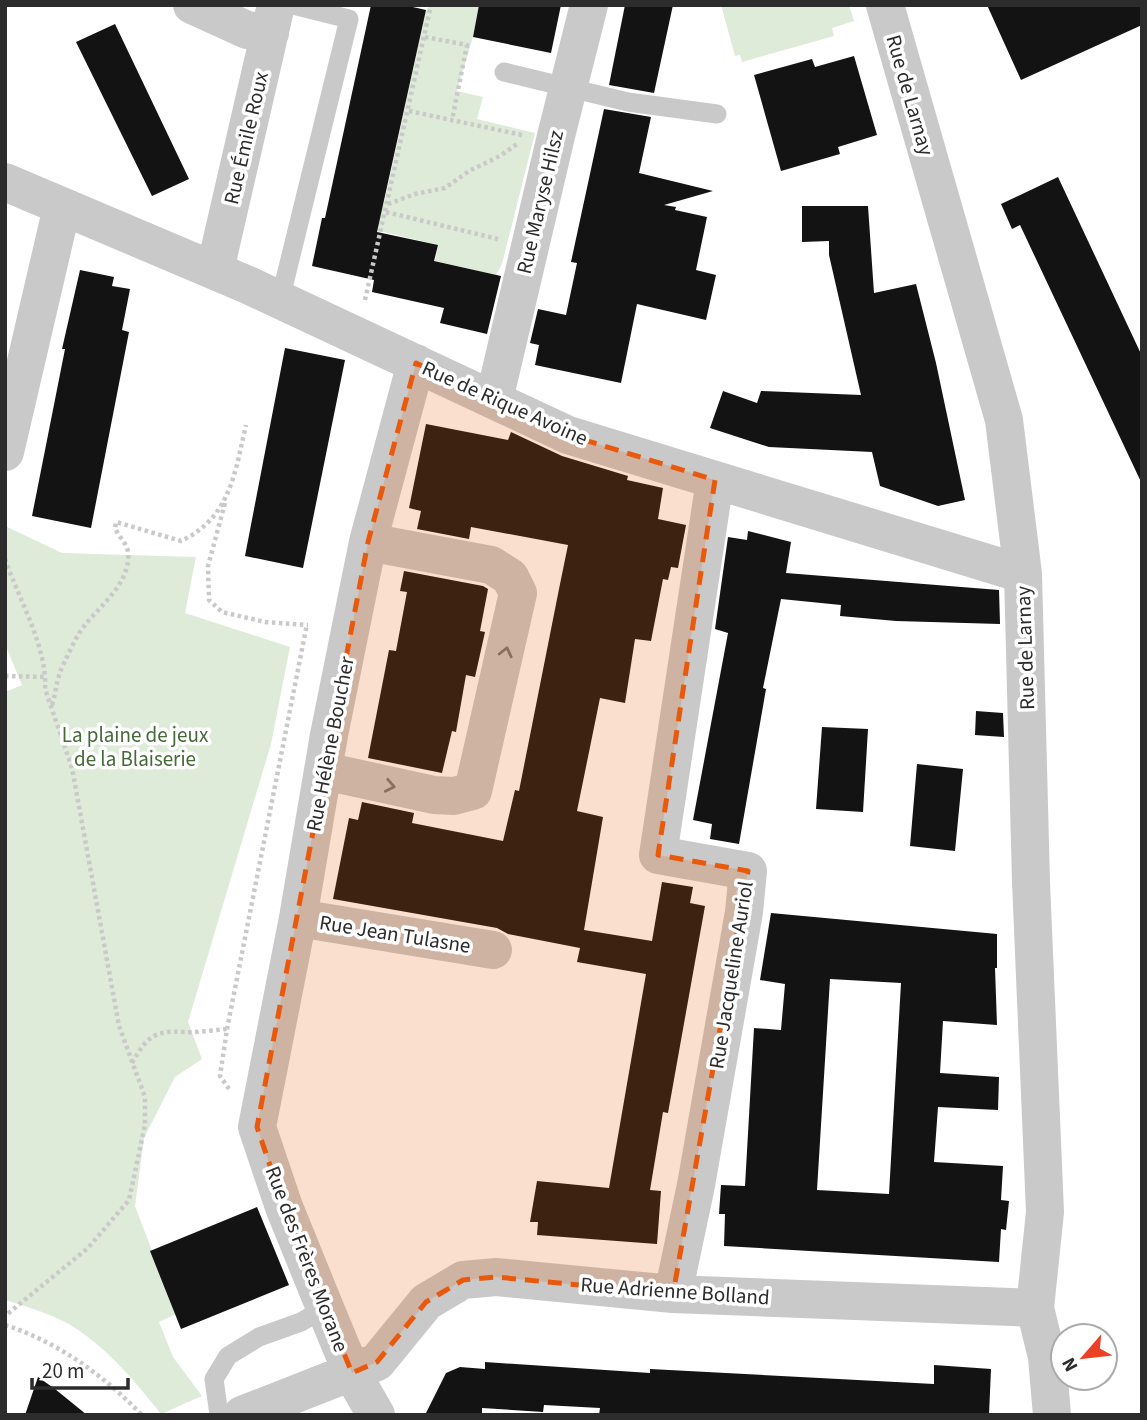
<svg xmlns="http://www.w3.org/2000/svg" width="1147" height="1420" font-family="'Source Sans 3',sans-serif">
<style>
.green{fill:#deebd8}
.building{fill:#131313;fill-rule:evenodd}
.lines{fill:none;stroke-linecap:round;stroke-linejoin:round}
.path{stroke:#c9c9c9;stroke-width:4.5;stroke-dasharray:3.5 3.5;stroke-linecap:butt}
.service{stroke:#c9c9c9;stroke-width:19}
.minor{stroke:#c9c9c9;stroke-width:38}
.oneway{stroke:#737373}
.marked{fill:#e8590c;fill-opacity:0.2;stroke:#e8590c;stroke-width:5;stroke-dasharray:14 9;stroke-linejoin:round}
.labels{text-anchor:middle;stroke-width:7;stroke-linejoin:round;paint-order:stroke}
.street-label{font-size:21px;fill:#2c2c2c;stroke:#fff}
.park-label{font-size:21px;fill:#456938;stroke:#fff}
</style>
<rect width="100%" height="100%" fill="#fff"/>
<path class="green" d="M 431,5 L 479,5 L 473,37 L 457,91 L 483,97 L 477,119 L 535,133 L 502,264 L 496,275 L 435,261 L 438,245 L 367,228 L 384,203 L 426,10 Z
M 721,5 L 849,5 L 854,21 L 832,28 L 834,36 L 742,62 L 740,55 L 735,56 Z
M 5,526 L 62,553 L 196,557 L 185,613 L 290,647 L 271,744 L 188,1022 L 202,1059 L 175,1077 L 144,1138 L 135,1206 L 176,1314 L 159,1322 L 173,1357 L 202,1396 L 161,1414 C 134,1380 105,1345 67,1323 C 48,1313 25,1306 5,1300 L 5,692 L 22,685 L 5,644 Z"/>
<path class="building" d="M 371,5 L 404,5 L 426,10 L 377,232 L 438,245 L 434,261 L 501,276 L 487,334 L 440,323 L 444,308 L 372,292 L 374,280 L 312,266 L 322,218 L 325,218 Z
M 479,5 L 561,5 L 551,53 L 473,37 Z
M 625,5 L 673,5 L 654,93 L 609,85 Z
M 987,5 L 1142,5 L 1142,25 L 1021,80 Z
M 115,24 L 189,179 L 152,196 L 76,42 Z
M 854,56 L 877,135 L 838,147 L 840,154 L 781,171 L 754,75 L 812,59 L 815,67 Z
M 604,109 L 651,117 L 639,173 L 713,191 L 664,205 L 676,207 L 675,210 L 707,217 L 696,270 L 716,275 L 706,320 L 637,304 L 621,383 L 535,365 L 539,345 L 530,343 L 538,309 L 566,315 L 577,263 L 571,262 Z
M 1058,177 L 1142,356 L 1142,484 L 1020,225 L 1012,229 L 1001,204 Z
M 802,206 L 868,206 L 874,293 L 916,284 L 936,363 L 965,500 L 938,506 L 880,486 L 872,452 L 769,447 L 710,428 L 723,391 L 757,403 L 761,391 L 861,395 L 829,255 L 829,241 L 802,242 Z
M 80,270 L 114,277 L 112,286 L 130,289 L 122,330 L 129,332 L 91,528 L 32,516 L 65,349 L 62,349 Z
M 285,348 L 345,360 L 303,568 L 245,556 Z
M 426,424 L 508,440 L 511,432 L 562,456 L 628,476 L 627,480 L 663,488 L 658,519 L 686,525 L 678,568 L 671,567 L 668,580 L 663,579 L 651,641 L 635,639 L 625,703 L 600,698 L 577,811 L 603,817 L 584,930 L 652,941 L 662,882 L 693,887 L 690,903 L 705,906 L 668,1113 L 663,1112 L 650,1190 L 661,1191 L 657,1244 L 537,1235 L 538,1222 L 530,1222 L 537,1181 L 609,1188 L 646,974 L 577,962 L 580,948 L 508,934 L 497,928 L 333,899 L 349,818 L 358,820 L 362,802 L 414,813 L 412,823 L 503,841 L 515,790 L 519,791 L 559,589 L 568,545 L 471,527 L 469,539 L 417,529 L 421,511 L 409,508 Z
M 748,531 L 791,542 L 786,573 L 999,590 L 1000,624 L 896,621 L 840,616 L 841,605 L 781,599 L 763,688 L 766,689 L 739,844 L 710,839 L 712,824 L 693,820 L 728,633 L 715,629 L 728,537 L 747,540 Z
M 404,571 L 483,586 L 488,589 L 480,631 L 485,632 L 475,677 L 466,675 L 456,732 L 452,731 L 442,773 L 368,758 L 389,650 L 396,651 L 407,592 L 400,591 Z
M 976,711 L 1003,713 L 1004,737 L 975,735 Z
M 822,727 L 868,729 L 863,812 L 816,809 Z
M 917,764 L 963,769 L 955,851 L 910,846 Z
M 771,913 L 997,934 L 997,968 L 995,968 L 997,1025 L 943,1021 L 940,1073 L 999,1077 L 998,1110 L 938,1107 L 934,1162 L 1003,1166 L 1001,1200 L 1009,1201 L 1006,1230 L 1001,1229 L 999,1262 L 724,1246 L 725,1214 L 719,1214 L 721,1185 L 745,1186 L 754,1028 L 781,1030 L 785,984 L 760,980 ZM 830,979 L 901,983 L 889,1194 L 817,1190 Z
M 257,1207 L 289,1285 L 181,1329 L 150,1251 Z
M 485,1362 L 650,1373 L 650,1369 L 934,1384 L 934,1365 L 991,1369 L 989,1415 L 599,1415 L 600,1408 L 544,1405 L 543,1412 L 482,1408 L 482,1415 L 425,1415 L 446,1373 L 460,1367 L 485,1369 Z
M 38,1377 L 55,1389 L 87,1415 L 25,1415 Z"/>
<g class="lines">
<path class="path" d="M 425,37 L 467,45 L 452,120
M 409,111 L 522,135
M 388,204 L 415,194 L 445,188 L 469,171 L 500,156 L 517,144
M 386,212 L 498,239
M 365,300 L 431,5
M 225,503 L 208,566 L 209,600 L 222,612 L 265,622 L 308,625
M 5,559 C 18,597 48,649 45,689 L 72,768 L 119,1026 L 145,1097 L 145,1125 L 129,1200 L 88,1248 L 5,1316
M 5,676 L 46,677
M 52,705 C 57,689 56,679 64,663 C 70,651 76,636 85,625 C 102,604 131,582 128,552 C 127,543 118,536 115,528 L 116,522 L 181,541 C 230,518 235,473 246,425
M 132,1063 C 146,1038 154,1030 183,1032 C 197,1033 213,1030 227,1029
M 229,1089 L 220,1076 L 227,1029 L 307,624
M 5,1325 C 58,1342 103,1375 142,1415"/>
<path class="service" d="M 504,72 L 628,102 L 717,114
M 280,300 L 349,19 L 293,5
M 219,1415 L 214,1379 L 228,1356 L 259,1337 L 301,1322 L 325,1308"/>
<path class="minor" d="M 192,5 L 247,30 L 270,33
M 885,5 L 1004,420 L 1023,574 L 1031,882 L 1045,1212 L 1035,1308 L 1047,1357 L 1052,1415
M 5,182 L 248,285 L 568,435 L 1023,574
M 215,270 L 276,5
M 494,400 L 556,136 L 589,5
M 5,452 L 62,207
M 324,771 L 434,795 L 454,796 L 473,791 L 518,593 L 510,577 L 491,565 L 368,542
M 298,918 L 493,950
M 673,1294 L 696,1185 L 744,912 L 748,871 L 658,855 L 715,480
M 242,1415 L 377,1362 L 426,1302 L 463,1280 L 496,1277 L 673,1294 L 1035,1308
M 376,1415 L 352,1373 L 325,1308 L 284,1207 L 257,1127 L 298,918 L 329,735 L 368,542 L 416,363"/>
</g>
<defs><path id="oneway-chevron" d="M-2-3.5L2.5 0L-2 3.5" fill="none" stroke-width="1.6" stroke-linecap="round" stroke-linejoin="round" transform="scale(1.75)"/></defs>
<g class="oneway">
<use href="#oneway-chevron" transform="translate(506 652) rotate(-77)"/>
<use href="#oneway-chevron" transform="translate(390 786) rotate(11)"/>
</g>
<path class="marked" d="M 416,363 L 568,435 L 715,480 L 658,855 L 748,871 L 673,1294 L 496,1277 L 463,1280 L 426,1302 L 377,1362 L 352,1373 L 284,1207 L 257,1127 L 368,542 Z"/>
<g class="labels">
<g class="street-label">
<text transform="translate(910 95) rotate(74)" y="7">Rue de Larnay</text>
<text transform="translate(246 138) rotate(-77)" y="7">Rue Émile Roux</text>
<text transform="translate(540 202) rotate(-77)" y="7">Rue Maryse Hilsz</text>
<text transform="translate(505 403) rotate(24)" y="7">Rue de Rique Avoine</text>
<text transform="translate(1025 648) rotate(-92)" y="7">Rue de Larnay</text>
<text transform="translate(330 744) rotate(-79)" y="7">Rue Hélène Boucher</text>
<text transform="translate(395 934) rotate(9)" y="7">Rue Jean Tulasne</text>
<text transform="translate(731 975) rotate(-81)" y="7">Rue Jacqueline Auriol</text>
<text transform="translate(307 1259) rotate(69)" y="7">Rue des Frères Morane</text>
<text transform="translate(675 1291) rotate(4)" y="7">Rue Adrienne Bolland</text>
</g>
<g class="park-label">
<text x="135" y="742">La plaine de jeux<tspan x="135" dy="24">de la Blaiserie</tspan></text>
</g>
</g>
<rect width="1147" height="1420" fill="none" stroke="#2c2c2c" stroke-width="14"/>
<g transform="translate(1084 1357) rotate(242)"><circle r="33" fill="#ffffff" stroke="#ababab" stroke-width="2"/>
<path d="M0-5L12 26L0 18L-12 26Z" fill="#ec3f25"/>
<text y="-10" font-size="19" font-weight="bold" text-anchor="middle" fill="#2c2c2c">N</text>
</g>
<path d="M32 1378v10h96v-10" fill="none" stroke="#2c2c2c" stroke-width="3.5"/>
<text x="42" y="1378" font-size="21" fill="#2c2c2c" stroke="#ffffff" stroke-width="5" paint-order="stroke">20 m</text>
</svg>
